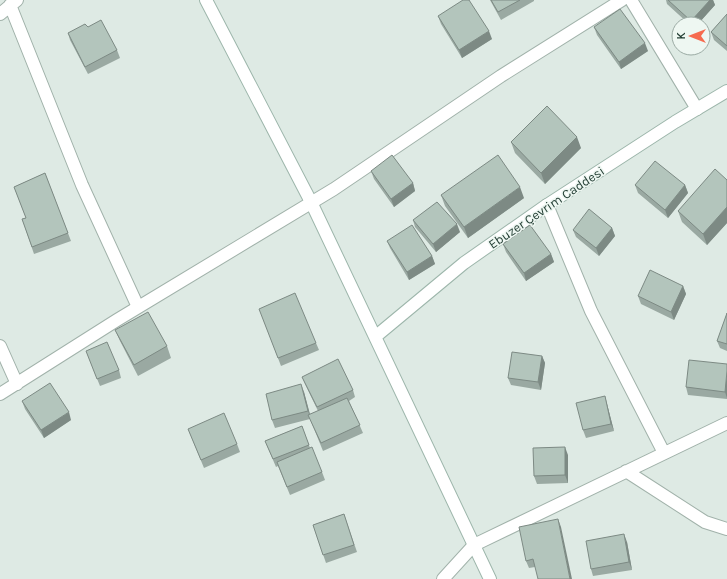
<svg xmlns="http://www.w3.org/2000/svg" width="727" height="579" font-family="Karla,sans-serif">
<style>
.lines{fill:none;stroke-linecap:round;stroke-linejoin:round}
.street-casing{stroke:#a1b2aa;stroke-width:14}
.secondary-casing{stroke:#9db6ab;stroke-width:14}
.street{stroke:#fff;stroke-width:12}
.secondary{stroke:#fff;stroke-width:12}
.wall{fill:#9aa9a2}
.shaded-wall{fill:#7d8a84}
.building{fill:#b3c5bc;stroke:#7d8a84}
.labels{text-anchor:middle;stroke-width:3;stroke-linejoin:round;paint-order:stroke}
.street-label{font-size:13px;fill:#1f3a30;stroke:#eef7f2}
</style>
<rect width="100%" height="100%" fill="#deeae4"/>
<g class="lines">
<defs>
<path id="street" d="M 631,0 L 697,109
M 10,5 L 82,185 L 138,307
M 0,14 L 17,0
M 547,205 L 591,311 L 664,453
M 0,346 L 17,384
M 0,394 L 117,320 L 334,189 L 501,76 L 622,0
M 626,471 L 705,522 L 727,529
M 443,579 L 474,545 L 727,423"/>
<path id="secondary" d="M 206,0 L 311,202 L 490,579
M 375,337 L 464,263 L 547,205 L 675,122 L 727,91"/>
</defs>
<use href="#street" class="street-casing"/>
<use href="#secondary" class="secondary-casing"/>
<use href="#street" class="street"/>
<use href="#secondary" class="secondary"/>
</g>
<path class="wall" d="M 490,0 L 534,0 L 534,1 L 501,20 Z
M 666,0 L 713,0 L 715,5 L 698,24 L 689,24 L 667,4 Z
M 727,14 L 727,51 L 714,40 L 711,32 Z
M 438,16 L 492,39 L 462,58 L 441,24 Z
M 88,27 L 117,50 L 120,58 L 88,74 L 70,40 L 68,33 Z
M 594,27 L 648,51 L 621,69 L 597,35 Z
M 511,142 L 581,148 L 545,184 L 515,153 Z
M 371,171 L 413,183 L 415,191 L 394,207 L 374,179 Z
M 45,173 L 71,241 L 34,254 L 22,219 L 26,218 L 14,187 Z
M 727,180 L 727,223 L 707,245 L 682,222 L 678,211 Z
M 635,185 L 685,185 L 688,193 L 668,218 L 638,193 Z
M 441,195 L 524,198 L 468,238 L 445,206 Z
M 413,220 L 460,232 L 436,252 L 415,227 Z
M 612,228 L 615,236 L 599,256 L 576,237 L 573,230 Z
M 387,241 L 432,256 L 435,264 L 409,280 L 390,248 Z
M 503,244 L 551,254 L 554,262 L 526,281 L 506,252 Z
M 683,286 L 686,294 L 674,320 L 641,304 L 638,296 Z
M 727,313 L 727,351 L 720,348 L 717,341 Z
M 262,316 L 316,343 L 319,350 L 281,366 Z
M 115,330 L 167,346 L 171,358 L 138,376 L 120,341 Z
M 86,351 L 119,370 L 121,378 L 100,386 Z
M 542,356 L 545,363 L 541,390 L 511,385 L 508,378 Z
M 727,364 L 727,399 L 688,395 L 686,387 Z
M 302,377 L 353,390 L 355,397 L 349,401 L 363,433 L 323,451 L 310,419 L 275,428 L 272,420 L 304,392 L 310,414 L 318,411 L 305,384 Z
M 605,396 L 607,404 L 614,431 L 586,438 L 583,430 Z
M 22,401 L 71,420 L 44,438 L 25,409 Z
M 302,426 L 310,448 L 322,472 L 325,480 L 290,495 L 278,466 L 276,467 L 265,441 Z
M 188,429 L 237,444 L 240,452 L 204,468 Z
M 568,455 L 568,483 L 537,484 L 534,476 Z
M 344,514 L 357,552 L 326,563 L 313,525 Z
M 561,527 L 535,567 L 529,568 L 526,561 Z
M 627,542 L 632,570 L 593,576 L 591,569 Z"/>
<path class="shaded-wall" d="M 710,0 L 713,0 L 715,5 L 698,24 L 692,24 L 691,21 Z
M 489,31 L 492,39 L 462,58 L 459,50 Z
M 645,43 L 648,51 L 621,69 L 619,62 Z
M 577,137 L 581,148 L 545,184 L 541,173 Z
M 413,183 L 415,191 L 394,207 L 391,199 Z
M 685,185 L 688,193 L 668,218 L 665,210 Z
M 520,187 L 524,198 L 468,238 L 464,227 Z
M 727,207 L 727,223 L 707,245 L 703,234 Z
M 457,224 L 460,232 L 436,252 L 433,244 Z
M 612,228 L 615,236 L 599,256 L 596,248 Z
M 551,254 L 554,262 L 526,281 L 524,273 Z
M 432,256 L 435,264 L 409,280 L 407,272 Z
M 683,286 L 686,294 L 674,320 L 671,312 Z
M 542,356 L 545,363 L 541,390 L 538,382 Z
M 727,371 L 727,398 L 725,392 Z
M 301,384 L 304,392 L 311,419 L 308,411 Z
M 605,396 L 607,404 L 614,431 L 611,424 Z
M 69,412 L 71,420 L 44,438 L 41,430 Z
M 565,447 L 568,455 L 568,483 L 565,475 Z
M 558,519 L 561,527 L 572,579 L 570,579 Z
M 624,534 L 627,542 L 632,570 L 629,562 Z"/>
<path class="building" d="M 463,0 L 469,0 L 489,31 L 459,50 L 438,16 Z
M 491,0 L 520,0 L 498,12 Z
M 668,0 L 710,0 L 691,21 Z
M 620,9 L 645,43 L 619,62 L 594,27 Z
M 727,14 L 727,46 L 711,32 Z
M 101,20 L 117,50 L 85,67 L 68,33 L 85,24 L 88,27 Z
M 547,106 L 577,137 L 541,173 L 511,142 Z
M 392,155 L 413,183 L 391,199 L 371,171 Z
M 498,155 L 520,187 L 464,227 L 441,195 Z
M 655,161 L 685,185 L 665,210 L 635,185 Z
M 715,169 L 727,180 L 727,207 L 703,234 L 678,211 Z
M 45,173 L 68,233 L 32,247 L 22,219 L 26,218 L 14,187 Z
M 437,202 L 457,224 L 433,244 L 413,220 Z
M 589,209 L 612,228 L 596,248 L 573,230 Z
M 412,225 L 432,256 L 407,272 L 387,241 Z
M 530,225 L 551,254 L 524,273 L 503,244 Z
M 650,270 L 683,286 L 671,312 L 638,296 Z
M 295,293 L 316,343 L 278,358 L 259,309 Z
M 148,312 L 167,346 L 134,365 L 115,330 Z
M 727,313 L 727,344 L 717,341 Z
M 107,342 L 119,370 L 97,379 L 86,351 Z
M 512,352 L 542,356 L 538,382 L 508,378 Z
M 338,359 L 353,390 L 317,407 L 302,377 Z
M 689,360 L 727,364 L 727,371 L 725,392 L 686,387 Z
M 50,383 L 69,412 L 41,430 L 22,401 Z
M 301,384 L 308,411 L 272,420 L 266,394 Z
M 605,396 L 611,424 L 583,430 L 576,403 Z
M 347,398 L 360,425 L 321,443 L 308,415 Z
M 224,413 L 237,444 L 201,460 L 188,429 Z
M 302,426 L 309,445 L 273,459 L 265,441 Z
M 312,447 L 322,472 L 287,487 L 277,462 Z
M 565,447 L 565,475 L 534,476 L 533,448 Z
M 344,514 L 354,545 L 323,555 L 313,525 Z
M 558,519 L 570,579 L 538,579 L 533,559 L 526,561 L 519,527 Z
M 624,534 L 629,562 L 591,569 L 586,541 Z"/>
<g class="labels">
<g class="street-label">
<text transform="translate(546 207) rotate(-34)" y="5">Ebuzer Çevrim Caddesi</text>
</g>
</g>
<g transform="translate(691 36) rotate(270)"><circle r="19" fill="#eef7f2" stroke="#9baba4"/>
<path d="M0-3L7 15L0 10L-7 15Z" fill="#f66b4f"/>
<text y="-6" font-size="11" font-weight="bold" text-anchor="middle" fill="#1f3a30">K</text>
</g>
</svg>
